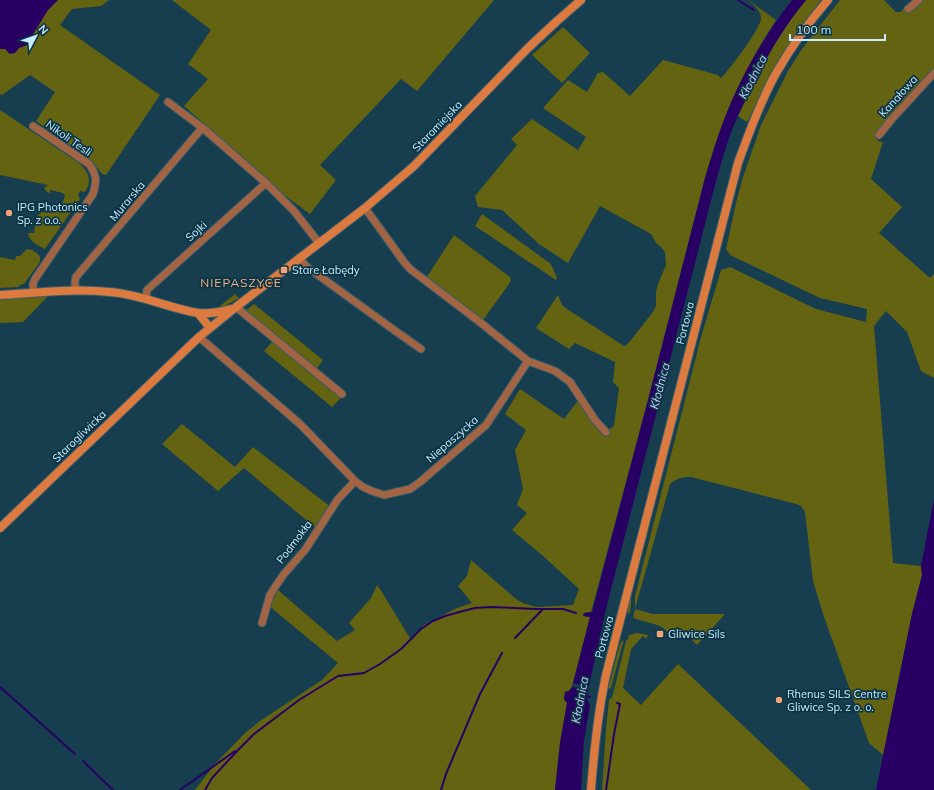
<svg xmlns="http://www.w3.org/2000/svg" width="934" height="790" font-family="Mulish,sans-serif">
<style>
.green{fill:#646311}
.water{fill:#280064}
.pier{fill:#163e4f}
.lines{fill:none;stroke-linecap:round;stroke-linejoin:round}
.stream{stroke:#280064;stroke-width:2}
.street-casing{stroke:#365d6e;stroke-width:9}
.secondary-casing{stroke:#365d6e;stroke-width:10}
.street{stroke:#a26442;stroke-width:7}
.secondary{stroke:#dc7a3f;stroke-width:8}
.poi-dot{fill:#f0a378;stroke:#0a3444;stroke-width:1.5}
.labels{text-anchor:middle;stroke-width:3.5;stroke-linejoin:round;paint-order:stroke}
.street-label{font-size:11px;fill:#c9ecfe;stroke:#0a3444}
.poi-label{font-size:11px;fill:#c9ecfe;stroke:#0a3444;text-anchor:start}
.water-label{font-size:12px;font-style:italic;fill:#c8c3f6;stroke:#0a3444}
.neighbourhood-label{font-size:12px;letter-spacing:1px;fill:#f8b089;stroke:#0a3444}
</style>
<rect width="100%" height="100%" fill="#163e4f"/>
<path class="green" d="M 0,0 L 109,0 L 101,6 L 72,9 L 60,25 L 160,95 L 106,175 L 102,174 L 92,161 L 36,121 L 55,92 L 30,75 L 2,95 L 0,94 Z
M 172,0 L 494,0 L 417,91 L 401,79 L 320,165 L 336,180 L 310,214 L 283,194 L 184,106 L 208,79 L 188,64 L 211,30 Z
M 748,0 L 776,20 C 743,70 722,120 705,178 L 648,400 L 591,612 L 584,613 L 583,616 L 590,617 L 572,687 L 569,691 L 565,692 L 564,699 L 567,703 L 560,743 L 555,790 L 195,790 L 215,764 L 245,733 L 260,721 L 322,680 L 338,663 L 269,606 L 278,590 L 337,641 L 355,630 L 349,623 L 371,598 L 377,585 L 382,592 L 411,640 L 424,625 L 457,608 L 472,603 L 458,586 L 467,576 L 471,560 L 516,599 L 523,603 L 536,607 L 573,605 L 579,589 L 542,555 L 512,530 L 527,513 L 517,505 L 523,489 L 515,450 L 526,430 L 505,414 L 520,389 L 564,419 L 582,395 L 597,418 L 608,430 L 614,426 L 619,388 L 613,382 L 615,362 L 575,343 L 569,349 L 536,328 L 558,295 L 562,305 L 567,309 L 624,346 L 627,345 L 653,312 L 656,306 L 656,292 L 658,284 L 666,265 L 665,252 L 661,247 L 656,243 L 651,234 L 600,206 L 568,263 L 539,244 L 502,210 L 478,207 L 475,196 L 517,145 L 511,139 L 532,119 L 578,150 L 586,137 L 543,108 L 568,80 L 587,92 L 598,73 L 603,72 L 630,96 L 663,60 L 718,75 L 721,78 C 729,70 762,27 761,18 C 761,10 753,5 748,0 Z
M 806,0 L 821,0 L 805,21 L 780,58 L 747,122 L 738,116 C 758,74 776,36 806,0 Z
M 840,0 L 884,0 L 896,12 L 900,12 L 914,0 L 934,0 L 934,71 L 875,136 L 878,141 L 883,142 L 871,179 L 902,207 L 879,233 L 930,278 L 934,274 L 934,378 L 921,371 L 907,332 L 886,311 L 874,326 L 893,563 L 921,566 L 922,575 L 912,614 L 883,755 L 869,743 L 823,614 L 813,581 L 805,512 L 801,506 L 796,504 L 691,477 C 682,477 677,478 670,484 L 635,609 L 653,614 L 725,614 L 697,645 L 684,632 L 676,640 L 662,627 L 657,625 L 636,619 L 633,617 L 635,610 L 635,596 L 645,557 L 701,337 L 721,270 L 730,267 L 816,309 L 866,322 L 867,309 L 820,298 L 730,255 L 726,249 L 736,203 L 742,180 L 761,125 L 788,71 L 802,49 Z
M 563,27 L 590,53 L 562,83 L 532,55 Z
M 0,110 L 79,163 C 88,171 93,180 85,192 L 80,191 L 78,195 L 80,199 L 45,249 C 38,245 29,242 28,233 L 34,233 L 37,216 L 42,212 L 47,212 L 49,209 L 56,209 L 58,203 L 62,204 L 65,196 L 63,193 L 50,190 L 50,193 L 47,192 L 44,188 L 48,185 L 0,175 Z
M 482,214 L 551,264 L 557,278 L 556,280 L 475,226 Z
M 454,235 L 510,277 L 511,281 L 481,323 L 425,280 Z
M 27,249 L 32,250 L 38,254 L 40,257 L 40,262 L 24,284 L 22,284 L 18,287 L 0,288 L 0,257 L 15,260 L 16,256 L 20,256 Z
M 713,275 L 631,597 L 631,605 L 629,615 L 627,609 L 712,277 Z
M 235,294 L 239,298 L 225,306 L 219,308 L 220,306 Z
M 49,295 L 23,322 L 0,323 L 0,298 Z
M 254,304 L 323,360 L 315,371 L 244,312 Z
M 273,341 L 342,397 L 332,407 L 264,351 Z
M 182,424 L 235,467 L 253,447 L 332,508 L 318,530 L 244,468 L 218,491 L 162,444 Z
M 637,633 L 648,635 L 646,639 L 643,636 L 631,649 L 623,688 L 641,705 L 678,664 L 811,790 L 602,790 L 606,728 L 609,700 L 612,697 L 614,690 L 626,641 L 628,639 L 629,635 Z
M 624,639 L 611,688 L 608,689 L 620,644 Z"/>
<path class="water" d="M 0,0 L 58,0 L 48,10 L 32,36 L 32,41 L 30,44 L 19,48 L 15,53 L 10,54 L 5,49 L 0,49 Z
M 792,0 L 806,0 C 783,28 764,60 749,93 C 742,107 735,121 730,135 C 724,151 720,168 715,185 L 607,605 L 588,690 L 587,700 L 590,705 L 584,740 L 581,790 L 555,790 L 560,743 L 567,703 L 564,699 L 565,692 L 569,691 L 572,687 L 590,617 L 583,616 L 584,613 L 592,612 L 648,400 L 705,178 C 713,151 721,125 732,100 C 748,64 768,31 792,0 Z
M 934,499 L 934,790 L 876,790 L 912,614 L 922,575 L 921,566 Z"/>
<path class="pier" d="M 573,683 L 589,687 L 588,690 L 572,687 Z"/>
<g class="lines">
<path class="stream" d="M 738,0 L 754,10
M 515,638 L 543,609
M 0,687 L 75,754
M 585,696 L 590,697
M 83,761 L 113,790
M 180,790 L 235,751
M 205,790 L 212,778 L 239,749 L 254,734 L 299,700 L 338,676 L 364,673 L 380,664 L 401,649 L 421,629 L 433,621 L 445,616 L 463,611 L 475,608 L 491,607 L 536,609 L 563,609 L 576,613
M 441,790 L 446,774 L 480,694 L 502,653
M 606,790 L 614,734 L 620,704 L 617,703"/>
<defs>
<path id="street" d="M 908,9 L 919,0
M 168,102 L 204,129 L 266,183 L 294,211 L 319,243
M 33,126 L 89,164 C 97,175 97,181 93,194 L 35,279 L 33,284 L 33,293
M 879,135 L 892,119 L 934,73
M 365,208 L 404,262 L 410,269 L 481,323 L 528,361 L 555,371 L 570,382 L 595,420 L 606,432
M 299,258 L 307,267 L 394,330 L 421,349
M 75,290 L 75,281 L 76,277 L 202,128
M 146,298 L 147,290 L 266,183
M 236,307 L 342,394
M 199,337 L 300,424 L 355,481 L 363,487 L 372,491 L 384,495 L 410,489 L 420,482 L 486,425 L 528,361
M 262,623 L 270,595 L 275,587 L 284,574 L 305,550 L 338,499 L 355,481"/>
<path id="secondary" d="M 0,295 C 36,293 73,288 110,292 C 140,294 168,308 198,313 C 210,314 221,312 231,309
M 198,313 L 210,328
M 0,528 L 199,337 L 236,307 L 365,208 L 414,166 L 528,48 L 557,21 L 581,0
M 591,790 C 594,751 598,712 606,675 L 738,163 C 749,133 760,103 775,75 C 790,49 808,23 828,0"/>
</defs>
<use href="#street" class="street-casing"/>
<use href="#secondary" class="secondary-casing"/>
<use href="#street" class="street"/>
<use href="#secondary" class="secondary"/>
</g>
<g class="poi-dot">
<circle cx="9" cy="213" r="4"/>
<rect x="280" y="266" width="8" height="8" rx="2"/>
<rect x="656" y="630" width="8" height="8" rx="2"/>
<circle cx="779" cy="700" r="4"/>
</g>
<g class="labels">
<g class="street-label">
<text transform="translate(898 96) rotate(-48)" y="4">Kanałowa</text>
<text transform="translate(437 126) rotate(-46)" y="4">Staromiejska</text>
<text transform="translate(69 138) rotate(35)" y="4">Nikoli Tesli</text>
<text transform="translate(127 201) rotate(-50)" y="4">Murarska</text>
<text transform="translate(196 231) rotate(-42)" y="4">Sojki</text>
<text transform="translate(685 323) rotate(-76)" y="4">Portowa</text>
<text transform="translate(79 436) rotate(-44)" y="4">Starogliwicka</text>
<text transform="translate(452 439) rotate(-41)" y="4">Niepaszycka</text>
<text transform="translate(294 542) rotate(-53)" y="4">Podmokła</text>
<text transform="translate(604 637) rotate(-75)" y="4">Portowa</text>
</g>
<g class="poi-label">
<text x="17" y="211">IPG Photonics<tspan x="17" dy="13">Sp. z o.o.</tspan></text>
<text x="292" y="274">Stare Łabędy</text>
<text x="668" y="638">Gliwice Sils</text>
<text x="787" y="698">Rhenus SILS Centre<tspan x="787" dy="13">Gliwice Sp. z o. o.</tspan></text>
</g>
<g class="water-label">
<text transform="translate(753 77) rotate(-63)" y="4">Kłodnica</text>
<text transform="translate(660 386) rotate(-75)" y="4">Kłodnica</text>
<text transform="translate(580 700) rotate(-79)" y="4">Kłodnica</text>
</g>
<g class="neighbourhood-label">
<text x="241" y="287">NIEPASZYCE</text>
</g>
</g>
<g transform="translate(36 36) rotate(49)" stroke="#0a3444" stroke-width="3" paint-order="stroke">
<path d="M0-3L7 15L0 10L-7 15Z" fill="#c9ecfe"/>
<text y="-6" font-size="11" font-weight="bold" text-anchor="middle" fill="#c9ecfe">N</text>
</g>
<path d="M790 34v6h95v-6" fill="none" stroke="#c9ecfe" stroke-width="2"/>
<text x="796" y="34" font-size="12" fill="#c9ecfe" stroke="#0a3444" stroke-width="3" paint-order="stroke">100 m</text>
</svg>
